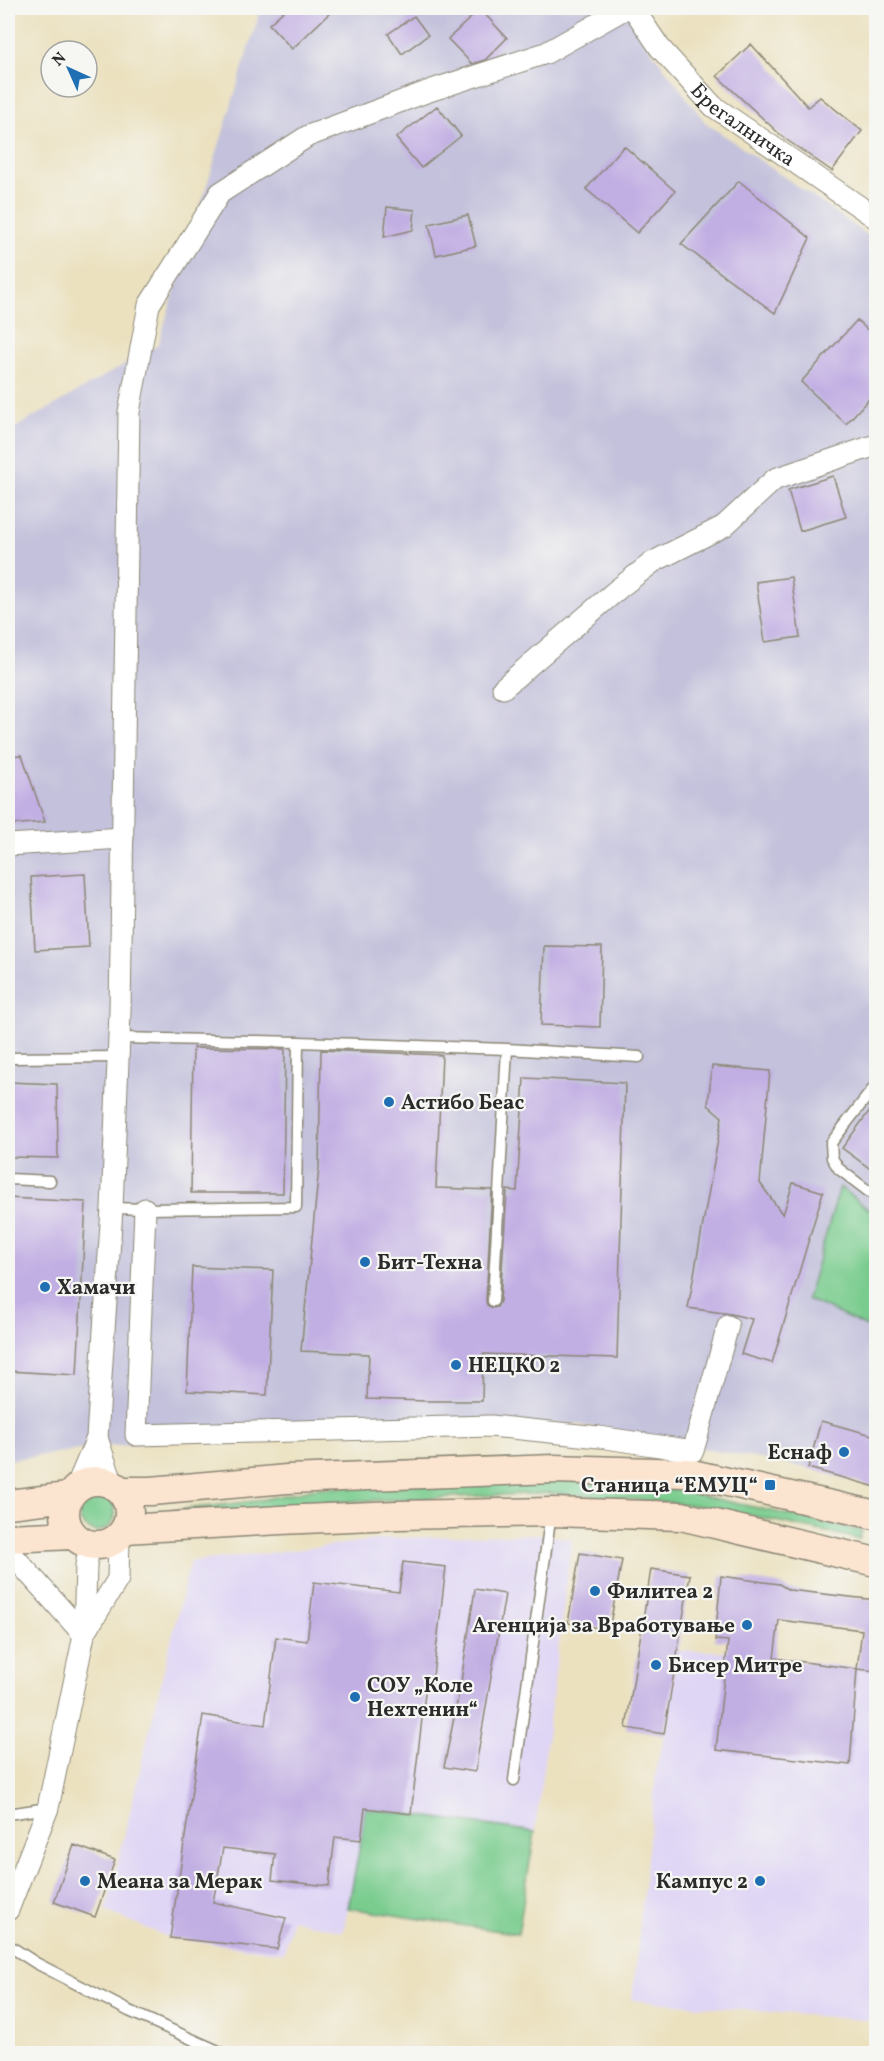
<svg xmlns="http://www.w3.org/2000/svg" width="884" height="2061" font-family="Vollkorn,serif">
<style>
.built{fill:#dfd5f5}
.industrial{fill:#c3c1db}
.green{fill:#79cc8e;stroke:#527c5c;stroke-width:1.5}
.building{fill:#c1aee3;fill-rule:evenodd}
.lines{fill:none;stroke-linecap:round;stroke-linejoin:round}
.service-casing{stroke:#8b8675;stroke-width:13}
.minor-casing{stroke:#8b8675;stroke-width:23}
.secondary-casing{stroke:#8b8675;stroke-width:31}
.path{stroke:#8b8675;stroke-width:4;stroke-dasharray:4.5 4.5;stroke-linecap:butt}
.service{stroke:#fff;stroke-width:10}
.minor{stroke:#fff;stroke-width:21}
.secondary{stroke:#fce5d0;stroke-width:28}
.poi-dot{fill:#1f6fb2;stroke:#f6f6f2;stroke-width:2}
.labels{text-anchor:middle;stroke-width:4.5;stroke-linejoin:round;paint-order:stroke}
.street-label{font-size:21px;fill:#2b2b2b;stroke:#f6f6f2}
.poi-label{font-size:21px;font-weight:bold;fill:#2b2b2b;stroke:#f6f6f2;text-anchor:start}
</style>
<rect width="100%" height="100%" fill="#f6f6f2"/>
<filter id="ink" filterUnits="userSpaceOnUse"><feTurbulence type="fractalNoise" baseFrequency=".0167" numOctaves="2"/><feDisplacementMap in="SourceGraphic" scale="12" xChannelSelector="R" yChannelSelector="G"/><feConvolveMatrix kernelMatrix="1 2 1 2 8 2 1 2 1" color-interpolation-filters="sRGB"/></filter>
<filter id="wash" filterUnits="userSpaceOnUse"><feTurbulence type="fractalNoise" baseFrequency=".008" numOctaves="4" result="noise"/><feDisplacementMap in="SourceGraphic" scale="24" xChannelSelector="R" yChannelSelector="G"/><feGaussianBlur stdDeviation="1.35" result="paint"/><feColorMatrix in="noise" values="0 0 0 0 0 0 0 0 0 0 0 0 0 0 0 0 0 1.4 0 .05"/><feComposite in="paint" operator="in"/></filter>
<g filter="url(#wash)">
<rect width="100%" height="100%" fill="#ebe1bf"/>
<path class="built" d="M 544,1534 L 572,1540 L 535,1832 L 518,1934 L 348,1909 L 343,1932 L 292,1919 L 284,1953 L 170,1938 L 106,1911 L 190,1562 L 394,1538 Z
M 678,1651 L 727,1651 L 876,1671 L 876,2021 L 632,2000 L 657,1763 L 665,1735 Z"/>
<path class="industrial" d="M 261,8 L 625,8 L 636,30 L 705,122 L 876,241 L 876,1487 L 808,1468 L 575,1424 L 399,1423 L 101,1447 L 8,1460 L 8,432 L 158,345 Z"/>
<path class="green" d="M 840,1187 L 876,1215 L 876,1331 L 807,1299 Z
M 555,1480 L 677,1490 L 862,1531 L 859,1539 L 720,1509 L 675,1503 L 552,1493 L 315,1503 L 256,1511 L 170,1511 L 256,1501 L 316,1488 Z
M79 1513a18 18 0 1 1 36 0a18 18 0 1 1-36 0Z
M 365,1808 L 535,1832 L 518,1934 L 348,1908 L 361,1840 Z"/>
<g id="blocks">
<path class="building" d="M 287,8 L 335,8 L 292,49 L 269,24 Z
M 480,9 L 507,38 L 485,60 L 472,64 L 448,39 Z
M 414,16 L 428,35 L 402,54 L 388,34 Z
M 751,44 L 808,107 L 820,97 L 862,131 L 832,171 L 784,138 L 717,76 Z
M 437,106 L 461,136 L 421,168 L 396,138 Z
M 624,146 L 675,191 L 637,233 L 586,189 Z
M 739,181 L 810,238 L 775,313 L 681,244 Z
M 387,207 L 415,210 L 413,230 L 384,237 Z
M 468,215 L 476,246 L 436,255 L 429,224 Z
M 857,320 L 876,338 L 876,391 L 846,424 L 801,382 Z
M 833,476 L 846,517 L 800,531 L 788,490 Z
M 791,577 L 800,637 L 765,642 L 756,582 Z
M 22,755 L 45,822 L 8,825 L 8,756 Z
M 85,874 L 89,947 L 35,950 L 31,877 Z
M 544,946 L 602,947 L 600,1027 L 541,1025 Z
M 193,1048 L 285,1049 L 283,1193 L 191,1193 Z
M 321,1050 L 442,1055 L 436,1188 L 492,1190 L 486,1301 L 487,1305 L 492,1308 L 497,1307 L 500,1301 L 507,1190 L 517,1191 L 524,1078 L 625,1083 L 617,1358 L 483,1354 L 482,1401 L 426,1401 L 367,1399 L 369,1354 L 301,1351 L 319,1167 Z
M 712,1066 L 770,1071 L 760,1183 L 783,1215 L 793,1183 L 823,1192 L 772,1363 L 741,1354 L 752,1319 L 731,1314 L 688,1308 L 722,1117 L 708,1105 Z
M 8,1082 L 57,1084 L 58,1158 L 8,1157 Z
M 876,1102 L 876,1173 L 842,1148 Z
M 8,1198 L 86,1202 L 77,1375 L 8,1371 Z
M 192,1267 L 273,1270 L 267,1395 L 187,1391 Z
M 821,1421 L 876,1436 L 876,1487 L 808,1468 Z
M 580,1553 L 622,1560 L 609,1630 L 568,1623 Z
M 403,1562 L 446,1567 L 432,1684 L 426,1684 L 411,1814 L 365,1808 L 361,1840 L 335,1837 L 329,1886 L 272,1880 L 275,1854 L 223,1848 L 213,1902 L 286,1918 L 277,1949 L 170,1938 L 203,1715 L 265,1725 L 276,1637 L 307,1641 L 314,1582 L 399,1592 Z
M 651,1569 L 690,1575 L 664,1734 L 626,1728 Z
M 721,1576 L 779,1584 L 789,1590 L 876,1600 L 876,1671 L 857,1669 L 850,1765 L 716,1750 L 728,1641 L 715,1640 ZM 779,1620 L 862,1630 L 857,1669 L 774,1658 Z
M 475,1589 L 505,1594 L 475,1772 L 444,1767 L 460,1688 Z
M 74,1845 L 115,1860 L 95,1917 L 54,1902 Z"/>
</g>
</g>
<g filter="url(#ink)">
<use href="#blocks" fill-opacity="0" stroke="#8b8675" stroke-width="1.5"/>
<g class="lines">
<defs>
<path id="service" d="M 298,1042 L 507,1049 L 493,1301
M 507,1049 L 639,1057
M 8,1058 L 118,1057
M 876,1085 L 831,1143 L 832,1158 L 839,1169 L 876,1197
M 8,1179 L 50,1181
M 112,1208 L 145,1209 L 296,1207 L 298,1042 L 119,1038
M 514,1780 L 551,1513
M 8,1814 L 48,1808
M 8,1945 L 36,1963 L 129,2011 L 225,2054"/>
<g id="minor">
<path id="s1" d="M 633,8 L 660,48 L 713,106 L 876,218"/>
<path d="M 503,688 L 618,589 L 653,562 L 724,526 L 775,479 L 876,445"/>
<path d="M 8,845 L 123,838"/>
<path d="M 145,1209 L 136,1435 L 491,1426 L 599,1437 L 693,1451 L 728,1326"/>
<path d="M 97,1438 L 113,1485"/>
<path d="M 75,1490 L 97,1438 L 112,1208 L 120,1012 L 129,412 L 149,305 L 220,193 L 308,136 L 429,91 L 546,53 L 626,8"/>
<path d="M 8,1550 L 84,1635"/>
<path d="M 84,1634 L 118,1579 L 119,1537"/>
<path d="M 8,1910 L 48,1808 L 84,1635 L 86,1565 L 90,1545"/>
</g>
<path id="secondary" d="M65 1513a32 32 0 1 1 64 0a32 32 0 1 1-64 0Z
M 121,1491 L 151,1491 L 287,1479 L 554,1469 L 687,1473 L 876,1515
M 8,1504 L 68,1497
M 125,1529 L 280,1520 L 397,1515 L 551,1512 L 681,1516 L 876,1562
M 8,1538 L 73,1535"/>
</defs>
<use href="#service" class="service-casing"/>
<use href="#minor" class="minor-casing"/>
<use href="#secondary" class="secondary-casing"/>
<path class="path" d="M 849,2054 L 876,2051"/>
<use href="#service" class="service"/>
<use href="#minor" class="minor"/>
<use href="#secondary" class="secondary"/>
</g>
</g>
<g class="poi-dot">
<circle cx="389" cy="1102" r="6"/>
<circle cx="365" cy="1262" r="6"/>
<circle cx="45" cy="1287" r="6"/>
<circle cx="456" cy="1365" r="6"/>
<circle cx="844" cy="1452" r="6"/>
<rect x="764" y="1479" width="12" height="12" rx="3"/>
<circle cx="595" cy="1591" r="6"/>
<circle cx="747" cy="1625" r="6"/>
<circle cx="656" cy="1665" r="6"/>
<circle cx="355" cy="1697" r="6"/>
<circle cx="85" cy="1881" r="6"/>
<circle cx="760" cy="1881" r="6"/>
</g>
<g class="labels">
<g class="street-label">
<text dy="7" stroke="none"><textPath href="#s1" startOffset="162">Брегалничка</textPath></text>
</g>
<g class="poi-label">
<text x="401" y="1109">Астибо Беас</text>
<text x="377" y="1269">Бит-Техна</text>
<text x="57" y="1294">Хамачи</text>
<text x="468" y="1372">НЕЦКО 2</text>
<text x="832" y="1459" text-anchor="end">Еснаф</text>
<text x="758" y="1492" text-anchor="end">Станица “ЕМУЦ“</text>
<text x="607" y="1598">Филитеа 2</text>
<text x="735" y="1632" text-anchor="end">Агенција за Вработување</text>
<text x="668" y="1672">Бисер Митре</text>
<text x="367" y="1692">СОУ „Коле<tspan x="367" dy="24">Нехтенин“</tspan></text>
<text x="97" y="1888">Меана за Мерак</text>
<text x="748" y="1888" text-anchor="end">Кампус 2</text>
</g>
</g>
<rect width="884" height="2061" fill="none" stroke="#f6f6f2" stroke-width="30"/>
<g transform="translate(69 69) rotate(315)"><circle r="28" fill="#f6f6f2" stroke="#a5a5a2" stroke-width="1.5"/>
<path d="M0-4.5L10 22L0 15L-10 22Z" fill="#1f6fb2"/>
<text y="-9" font-size="16" font-weight="bold" text-anchor="middle" fill="#2b2b2b">N</text>
</g>
</svg>
